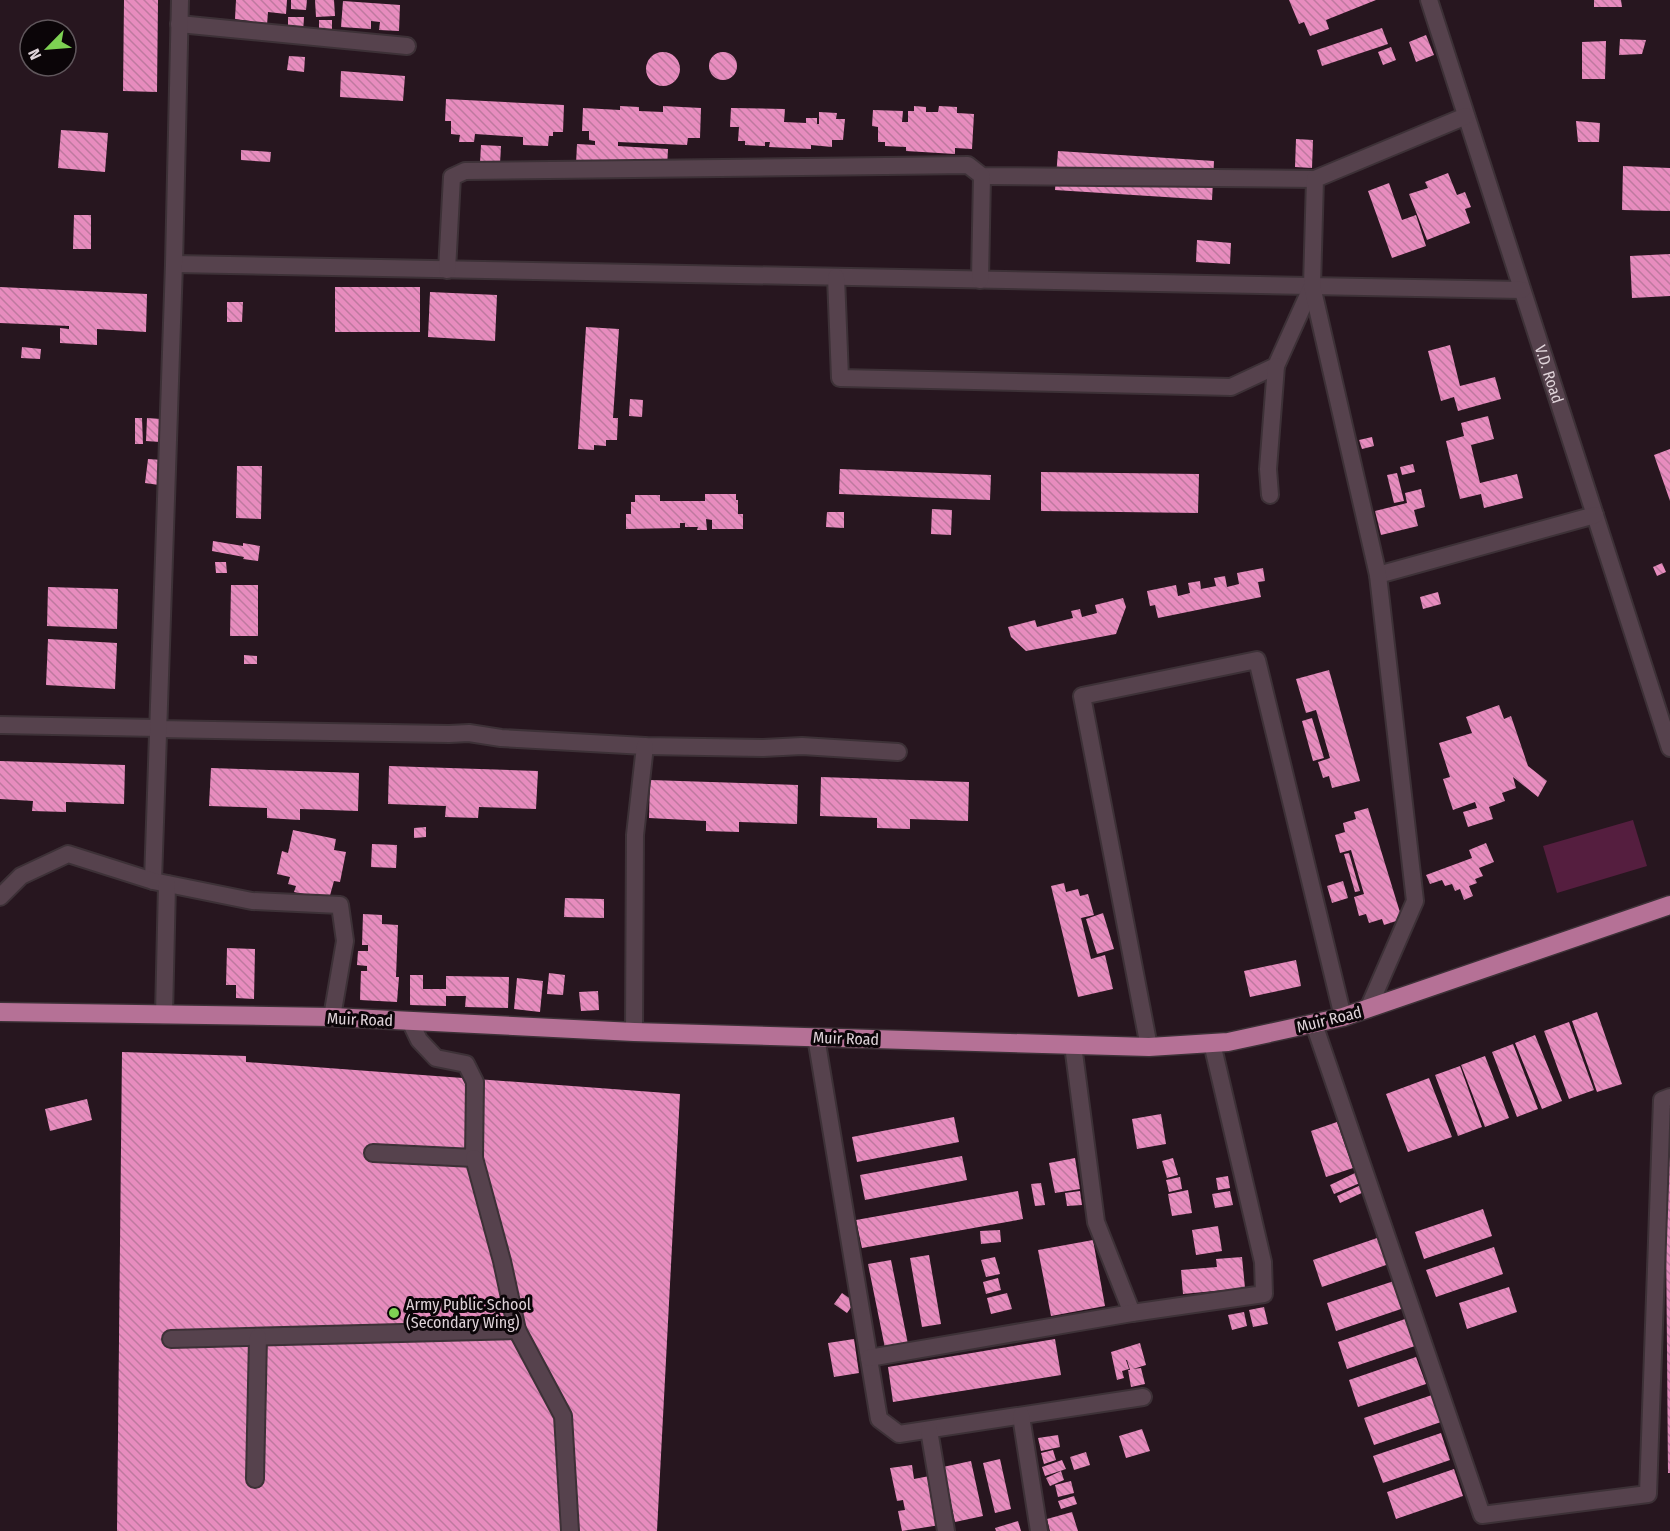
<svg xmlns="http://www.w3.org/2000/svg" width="1670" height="1531" font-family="'Fira Sans Condensed',sans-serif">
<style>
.green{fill:#551e3f}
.building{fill:url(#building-back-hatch)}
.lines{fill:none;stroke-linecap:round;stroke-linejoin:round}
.minor-casing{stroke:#3d3137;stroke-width:20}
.major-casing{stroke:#3d3137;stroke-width:21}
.minor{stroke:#56424d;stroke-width:16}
.major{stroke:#b57196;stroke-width:18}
.poi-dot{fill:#7ed153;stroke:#0b0508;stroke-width:2}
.labels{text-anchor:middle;stroke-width:6;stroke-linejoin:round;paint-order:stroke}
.street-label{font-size:16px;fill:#dfd3d9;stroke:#0b0508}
.poi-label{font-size:16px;fill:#dfd3d9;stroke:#0b0508;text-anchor:start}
</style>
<defs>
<pattern id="building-back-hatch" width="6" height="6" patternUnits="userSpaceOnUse" patternTransform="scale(1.5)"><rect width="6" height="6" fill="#e78cbe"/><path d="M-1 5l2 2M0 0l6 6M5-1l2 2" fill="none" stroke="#be799f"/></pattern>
</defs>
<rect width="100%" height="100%" fill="#27161f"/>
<path class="green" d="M 1633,820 L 1647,866 L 1557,893 L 1543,846 Z"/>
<path class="building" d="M 124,0 L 158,0 L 157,92 L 123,91 Z
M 236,0 L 287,0 L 286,14 L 268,12 L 267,25 L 250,23 L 250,21 L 235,19 Z
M 291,0 L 307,0 L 306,10 L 291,9 Z
M 315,0 L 334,0 L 335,16 L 316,17 Z
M 1289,0 L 1376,0 L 1326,20 L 1329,29 L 1310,36 L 1304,22 L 1299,24 Z
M 1594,0 L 1621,0 L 1622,7 L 1594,7 Z
M 343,1 L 400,5 L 399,31 L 379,30 L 380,22 L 371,21 L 371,29 L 341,27 Z
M 288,17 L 304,17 L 303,33 L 288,33 Z
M 319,20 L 332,20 L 332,46 L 319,47 Z
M 1382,28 L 1388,44 L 1322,66 L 1317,50 Z
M 1426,35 L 1434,55 L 1416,62 L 1409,42 Z
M 1620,39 L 1646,40 L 1642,54 L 1619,55 Z
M 1606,41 L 1605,79 L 1582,79 L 1582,42 Z
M 1391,47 L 1396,60 L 1383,65 L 1378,52 Z
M709 66a14 14 0 1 1 28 0a14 14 0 1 1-28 0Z
M646 69a17 17 0 1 1 34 0a17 17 0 1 1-34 0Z
M 289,56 L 305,57 L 304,72 L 287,70 Z
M 341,71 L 405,76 L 403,101 L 340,97 Z
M 446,99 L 564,105 L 563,132 L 553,132 L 553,136 L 549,136 L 548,146 L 523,145 L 523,137 L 475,134 L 474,142 L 459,142 L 460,135 L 451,134 L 451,121 L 445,121 Z
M 620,106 L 639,107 L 639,111 L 663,112 L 663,106 L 701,108 L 700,138 L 688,138 L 687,145 L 618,142 L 618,146 L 668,149 L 667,168 L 576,164 L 577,144 L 595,145 L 595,141 L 589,140 L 589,131 L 582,131 L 583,108 L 620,110 Z
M 914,106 L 926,107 L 926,112 L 938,112 L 939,106 L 957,107 L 957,113 L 974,114 L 972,149 L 955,148 L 955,154 L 906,151 L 906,147 L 885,146 L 885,142 L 878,142 L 878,127 L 872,126 L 873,110 L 903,111 L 902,122 L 908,122 L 908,111 L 914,111 Z
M 731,108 L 785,109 L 784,122 L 806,123 L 806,118 L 817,118 L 817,124 L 819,124 L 819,112 L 837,113 L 836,119 L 845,119 L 843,140 L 832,140 L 832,147 L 811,145 L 811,149 L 769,147 L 770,142 L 765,142 L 765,146 L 745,145 L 745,141 L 738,141 L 739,127 L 730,127 Z
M 1576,121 L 1600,123 L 1599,142 L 1578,142 Z
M 61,130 L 108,133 L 105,172 L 58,168 Z
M 1296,139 L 1313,140 L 1312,168 L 1295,167 Z
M 481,145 L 501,146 L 500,164 L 480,163 Z
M 241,150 L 271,152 L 270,162 L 241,160 Z
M 1058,151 L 1214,161 L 1212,200 L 1055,190 Z
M 1623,166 L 1670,168 L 1670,211 L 1622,210 Z
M 1448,173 L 1457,195 L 1465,192 L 1471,207 L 1465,209 L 1470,223 L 1427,240 L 1409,194 L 1428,188 L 1425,182 Z
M 1389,183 L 1402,220 L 1416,215 L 1426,246 L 1392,258 L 1368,191 Z
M 74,215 L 91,215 L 91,249 L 73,249 Z
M 1197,240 L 1231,243 L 1230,264 L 1196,262 Z
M 1670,254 L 1670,296 L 1632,298 L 1630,256 Z
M 0,287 L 147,294 L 146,332 L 97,329 L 97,345 L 60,343 L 60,328 L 69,329 L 69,326 L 0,323 Z
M 335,287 L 420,287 L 420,332 L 335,332 Z
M 430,292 L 497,295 L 495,341 L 428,337 Z
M 227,302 L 243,302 L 242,322 L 227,322 Z
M 586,327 L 619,329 L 613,418 L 618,418 L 617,440 L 606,440 L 606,446 L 594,445 L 594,450 L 578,449 Z
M 1450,345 L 1460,386 L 1495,377 L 1501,399 L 1458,411 L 1454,397 L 1441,401 L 1428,351 Z
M 22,347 L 41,349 L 40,359 L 21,358 Z
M 630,399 L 643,400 L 642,417 L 629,416 Z
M 1488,416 L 1494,439 L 1471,445 L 1480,483 L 1517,474 L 1523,498 L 1484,508 L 1481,494 L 1460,499 L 1446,441 L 1464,436 L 1461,423 Z
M 135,418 L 142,418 L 143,444 L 135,444 Z
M 147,418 L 161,419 L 160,442 L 146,441 Z
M 1372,437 L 1374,446 L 1362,449 L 1359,440 Z
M 1670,449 L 1670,501 L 1654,455 Z
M 148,459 L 162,460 L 159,485 L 145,483 Z
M 1413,464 L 1415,472 L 1402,475 L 1400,467 Z
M 237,466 L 262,466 L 261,519 L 236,518 Z
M 840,469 L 991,475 L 990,500 L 839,494 Z
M 1041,472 L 1199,474 L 1198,513 L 1041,511 Z
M 1397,473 L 1404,501 L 1394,503 L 1387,475 Z
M 1421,489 L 1425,507 L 1414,510 L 1418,526 L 1381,535 L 1375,511 L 1407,503 L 1405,493 Z
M 705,494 L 736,494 L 736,500 L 738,500 L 738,514 L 743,514 L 743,529 L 712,529 L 712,520 L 706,519 L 707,530 L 697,530 L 698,527 L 685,527 L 685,523 L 680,523 L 680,528 L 626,529 L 626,514 L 631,514 L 631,502 L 635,502 L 635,495 L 660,495 L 660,501 L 705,501 Z
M 932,509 L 952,510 L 951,535 L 931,534 Z
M 827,512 L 844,512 L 844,528 L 826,527 Z
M 213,541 L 243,546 L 243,543 L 260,546 L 258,561 L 243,559 L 244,557 L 212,551 Z
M 215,562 L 226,562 L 227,573 L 216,573 Z
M 1662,563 L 1666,572 L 1657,576 L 1653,567 Z
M 1263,568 L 1265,581 L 1258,582 L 1261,597 L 1158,618 L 1155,605 L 1150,606 L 1147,591 L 1176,585 L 1178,596 L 1190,593 L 1188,583 L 1200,581 L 1201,589 L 1216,586 L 1214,578 L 1225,576 L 1227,587 L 1239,584 L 1237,573 Z
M 231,585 L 258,585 L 258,636 L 230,636 Z
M 48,587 L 118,589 L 117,629 L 47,626 Z
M 1438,592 L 1441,604 L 1423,609 L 1420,597 Z
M 1123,598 L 1126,607 L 1116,634 L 1026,651 L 1011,637 L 1008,627 L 1035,620 L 1037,627 L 1073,618 L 1071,611 L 1080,609 L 1082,617 L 1097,613 L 1095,605 Z
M 48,639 L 117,643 L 115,689 L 46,685 Z
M 244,655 L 257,656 L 257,664 L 244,664 Z
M 1329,670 L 1360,781 L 1332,788 L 1329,776 L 1323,778 L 1318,762 L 1330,758 L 1316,710 L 1306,713 L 1296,679 Z
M 1499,705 L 1504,719 L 1511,716 L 1528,766 L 1547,781 L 1538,797 L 1513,777 L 1516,788 L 1502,793 L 1505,801 L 1489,807 L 1493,819 L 1468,827 L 1463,812 L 1477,808 L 1475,802 L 1453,810 L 1443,779 L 1450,777 L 1439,743 L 1472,733 L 1466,717 Z
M 1312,718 L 1324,758 L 1313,761 L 1302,721 Z
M 0,761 L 125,765 L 124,804 L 66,802 L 66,812 L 32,811 L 33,801 L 0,799 Z
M 389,766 L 538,771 L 536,809 L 479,807 L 478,818 L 445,817 L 446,806 L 388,804 Z
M 211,768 L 359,773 L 358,811 L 300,809 L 300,820 L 267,818 L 267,808 L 209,806 Z
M 821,777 L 969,782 L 968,821 L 910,819 L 910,829 L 877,828 L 877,818 L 820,816 Z
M 650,780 L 798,785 L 797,824 L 739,822 L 739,832 L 706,831 L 706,821 L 649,818 Z
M 1368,808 L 1402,919 L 1384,925 L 1382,919 L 1369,923 L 1366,914 L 1359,916 L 1354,897 L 1364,894 L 1351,850 L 1340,853 L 1335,835 L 1345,832 L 1343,823 L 1356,819 L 1354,812 Z
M 426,827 L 426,837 L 414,838 L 414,828 Z
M 293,830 L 336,839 L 334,850 L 346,852 L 340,882 L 334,881 L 329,899 L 294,892 L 296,886 L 288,884 L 290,877 L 277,874 L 282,851 L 288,853 Z
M 1486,843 L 1494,862 L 1479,868 L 1483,876 L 1475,879 L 1477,883 L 1469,886 L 1473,896 L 1464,900 L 1460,889 L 1455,891 L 1452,884 L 1445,886 L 1442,880 L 1430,884 L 1426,875 L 1472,858 L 1469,850 Z
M 372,844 L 397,845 L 396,868 L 371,867 Z
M 1349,853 L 1360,891 L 1355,892 L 1344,854 Z
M 1343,881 L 1348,898 L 1332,903 L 1327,886 Z
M 1064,883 L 1066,892 L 1078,889 L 1080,896 L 1088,894 L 1094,915 L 1081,918 L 1091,959 L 1105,955 L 1113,989 L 1078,997 L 1051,886 Z
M 565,898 L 604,899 L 604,918 L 564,917 Z
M 1103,913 L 1114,949 L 1097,954 L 1086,919 Z
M 363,914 L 382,915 L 382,924 L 398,925 L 396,977 L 399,977 L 397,1002 L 360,1000 L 361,971 L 367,971 L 367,966 L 357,965 L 358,951 L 368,951 L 368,945 L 362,945 Z
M 227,948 L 255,949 L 254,999 L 236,998 L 236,985 L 226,985 Z
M 1296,960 L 1301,986 L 1250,997 L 1244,971 Z
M 549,973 L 565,975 L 563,995 L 547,994 Z
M 410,975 L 423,975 L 423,989 L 446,989 L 446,976 L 509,977 L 508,1008 L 465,1007 L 466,996 L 446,996 L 446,1006 L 410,1005 Z
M 517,978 L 543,981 L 540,1012 L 514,1009 Z
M 598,991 L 599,1010 L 581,1011 L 579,992 Z
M 1597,1012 L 1622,1084 L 1597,1092 L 1572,1021 Z
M 1569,1022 L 1594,1090 L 1569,1099 L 1544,1031 Z
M 1535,1035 L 1562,1101 L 1542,1109 L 1515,1043 Z
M 1513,1044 L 1538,1109 L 1517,1117 L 1492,1052 Z
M 122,1052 L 246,1056 L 246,1062 L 680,1094 L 657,1531 L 117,1531 Z
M 1485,1056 L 1509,1118 L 1485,1127 L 1461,1065 Z
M 1460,1066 L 1482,1127 L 1458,1136 L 1435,1075 Z
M 1429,1078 L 1452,1137 L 1408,1152 L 1386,1094 Z
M 87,1099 L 92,1120 L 50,1131 L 45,1109 Z
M 1665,1102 L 1670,1102 L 1670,1473 L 1668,1473 Z
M 1161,1114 L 1166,1144 L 1137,1149 L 1132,1119 Z
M 954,1117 L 959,1142 L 857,1162 L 852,1137 Z
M 1337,1122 L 1353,1168 L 1326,1177 L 1311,1131 Z
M 962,1156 L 967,1180 L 865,1200 L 860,1175 Z
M 1075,1158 L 1080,1189 L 1055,1193 L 1049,1163 Z
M 1173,1158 L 1178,1175 L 1167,1178 L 1162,1161 Z
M 1355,1173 L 1360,1183 L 1334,1194 L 1330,1185 Z
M 1228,1176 L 1230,1188 L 1218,1190 L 1216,1178 Z
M 1180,1177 L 1182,1189 L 1169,1192 L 1166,1180 Z
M 1041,1183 L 1045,1205 L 1035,1206 L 1031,1184 Z
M 1363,1184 L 1366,1191 L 1340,1203 L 1337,1196 Z
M 1188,1190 L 1192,1213 L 1172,1216 L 1168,1194 Z
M 1018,1191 L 1023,1219 L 862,1248 L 856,1220 Z
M 1080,1191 L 1082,1205 L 1067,1206 L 1065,1193 Z
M 1230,1191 L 1233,1205 L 1215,1208 L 1212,1194 Z
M 1483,1209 L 1492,1236 L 1424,1259 L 1415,1232 Z
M 1218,1226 L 1222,1251 L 1196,1255 L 1192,1230 Z
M 1000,1230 L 1001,1242 L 981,1244 L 980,1231 Z
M 1380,1237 L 1389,1264 L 1322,1287 L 1313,1260 Z
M 1093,1240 L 1105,1306 L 1051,1316 L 1038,1250 Z
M 1494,1247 L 1503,1274 L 1436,1297 L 1426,1270 Z
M 929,1255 L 941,1324 L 922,1327 L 910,1258 Z
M 995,1257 L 1000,1274 L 986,1277 L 981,1260 Z
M 1242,1257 L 1245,1288 L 1183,1294 L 1181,1270 L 1217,1267 L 1216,1259 Z
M 891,1260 L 908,1344 L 885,1348 L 868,1264 Z
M 998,1278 L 1001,1290 L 986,1294 L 983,1282 Z
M 1394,1281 L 1404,1308 L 1336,1331 L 1327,1303 Z
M 1509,1287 L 1517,1312 L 1467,1329 L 1459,1303 Z
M 842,1293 L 855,1302 L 847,1313 L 834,1304 Z
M 1007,1293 L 1012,1309 L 991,1314 L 987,1298 Z
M 1264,1307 L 1268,1324 L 1253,1327 L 1249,1310 Z
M 1244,1312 L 1247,1326 L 1232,1330 L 1228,1315 Z
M 1405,1319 L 1415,1346 L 1347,1369 L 1338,1342 Z
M 854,1339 L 859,1373 L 834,1377 L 828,1343 Z
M 1055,1339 L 1061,1375 L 893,1402 L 888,1367 Z
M 1140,1343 L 1146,1365 L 1133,1369 L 1141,1368 L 1145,1384 L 1131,1387 L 1128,1370 L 1130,1370 L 1127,1360 L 1126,1360 L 1129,1369 L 1122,1371 L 1124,1378 L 1117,1380 L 1111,1352 Z
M 1416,1357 L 1426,1384 L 1358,1407 L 1349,1380 Z
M 1432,1395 L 1441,1422 L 1374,1445 L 1364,1418 Z
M 1142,1429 L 1150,1451 L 1126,1458 L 1119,1436 Z
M 1441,1433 L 1450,1460 L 1383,1483 L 1373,1456 Z
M 1058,1435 L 1060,1447 L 1041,1451 L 1038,1438 Z
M 1053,1450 L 1056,1460 L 1044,1464 L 1041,1453 Z
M 1086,1452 L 1090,1465 L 1074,1470 L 1070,1457 Z
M 1000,1459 L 1011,1509 L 995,1513 L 983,1463 Z
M 1062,1460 L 1066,1469 L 1045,1476 L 1042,1467 Z
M 971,1461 L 983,1516 L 955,1522 L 943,1467 Z
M 912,1465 L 914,1479 L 940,1474 L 940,1525 L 902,1531 L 898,1511 L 905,1510 L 903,1500 L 897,1501 L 890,1468 Z
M 1454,1469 L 1463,1496 L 1396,1519 L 1387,1492 Z
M 1061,1471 L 1064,1480 L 1050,1486 L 1046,1478 Z
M 1071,1481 L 1074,1493 L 1058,1497 L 1055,1485 Z
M 1074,1496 L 1077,1504 L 1061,1509 L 1058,1501 Z
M 1072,1512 L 1078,1531 L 1050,1531 L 1047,1519 Z
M 1018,1521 L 1021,1531 L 996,1531 L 995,1528 Z"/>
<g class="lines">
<defs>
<g id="minor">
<path id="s1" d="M 1429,0 L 1670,748"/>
<path d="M 179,24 L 407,46"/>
<path d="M 174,264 L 1522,290"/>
<path d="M 447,270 L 452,177 L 465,171 L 968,165 L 982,176 L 1315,179"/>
<path d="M 836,277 L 840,378 L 1231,387 L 1276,366 L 1312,286"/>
<path d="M 980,280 L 982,176"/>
<path d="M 1270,495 L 1268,469 L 1276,366"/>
<path d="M 1378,575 L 1595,515"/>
<path d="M 0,725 L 158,728 L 158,729 L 449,734 L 469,733 L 501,738 L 645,746 L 763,748 L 802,746 L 898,752"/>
<path d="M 153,881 L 174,264 L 180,0"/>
<path d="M 0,897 L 21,876 L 68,854 L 153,881 L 252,901 L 340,905 L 345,941 L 332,1017"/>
<path d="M 1368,1009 L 1415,901 L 1378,575 L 1312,286 L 1315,179 L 1466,116"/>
<path d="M 164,1015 L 167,884"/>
<path d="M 1314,1024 L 1482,1515 L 1648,1494 L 1662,1100 L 1670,1097"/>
<path d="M 634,1032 L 635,835 L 645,746"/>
<path d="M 816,1037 L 879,1419 L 899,1434 L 1143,1397"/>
<path d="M 1073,1045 L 1096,1222 L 1132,1313"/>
<path d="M 1149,1047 L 1082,696 L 1257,660 L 1343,1017"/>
<path d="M 373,1153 L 474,1158 L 475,1082 L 466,1064 L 436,1058 L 419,1040 L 410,1021"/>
<path d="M 474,1158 L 502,1261 L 517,1330 L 563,1416 L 570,1531"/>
<path d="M 171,1339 L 517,1330"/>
<path d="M 869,1358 L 1132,1313 L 1264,1294 L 1263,1262 L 1212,1043"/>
<path d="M 1021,1416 L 1039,1531"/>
<path d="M 929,1430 L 946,1531"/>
<path d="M 255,1479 L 258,1337"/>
</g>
<path id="major" d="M 0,1012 L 332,1017 L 634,1032 L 1149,1047 L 1228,1042 L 1343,1017 L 1670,905"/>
</defs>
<use href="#minor" class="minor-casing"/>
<use href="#major" class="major-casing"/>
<use href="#minor" class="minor"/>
<use href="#major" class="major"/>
</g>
<circle class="poi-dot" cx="394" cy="1313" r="6"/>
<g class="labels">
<g class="street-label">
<text dy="6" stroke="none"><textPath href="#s1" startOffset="393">V.D. Road</textPath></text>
<text transform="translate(360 1019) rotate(2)" y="6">Muir Road</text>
<text transform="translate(1329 1019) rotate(-14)" y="6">Muir Road</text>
<text transform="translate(846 1038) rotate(2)" y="6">Muir Road</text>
</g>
<g class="poi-label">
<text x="406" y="1310">Army Public School<tspan x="406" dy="18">(Secondary Wing)</tspan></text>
</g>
</g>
<g transform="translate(48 48) rotate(245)"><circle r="28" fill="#0b0508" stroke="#60575c" stroke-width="1.5"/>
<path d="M0-4.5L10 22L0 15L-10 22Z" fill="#7ed153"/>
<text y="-9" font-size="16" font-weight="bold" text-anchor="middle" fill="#dfd3d9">N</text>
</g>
</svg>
